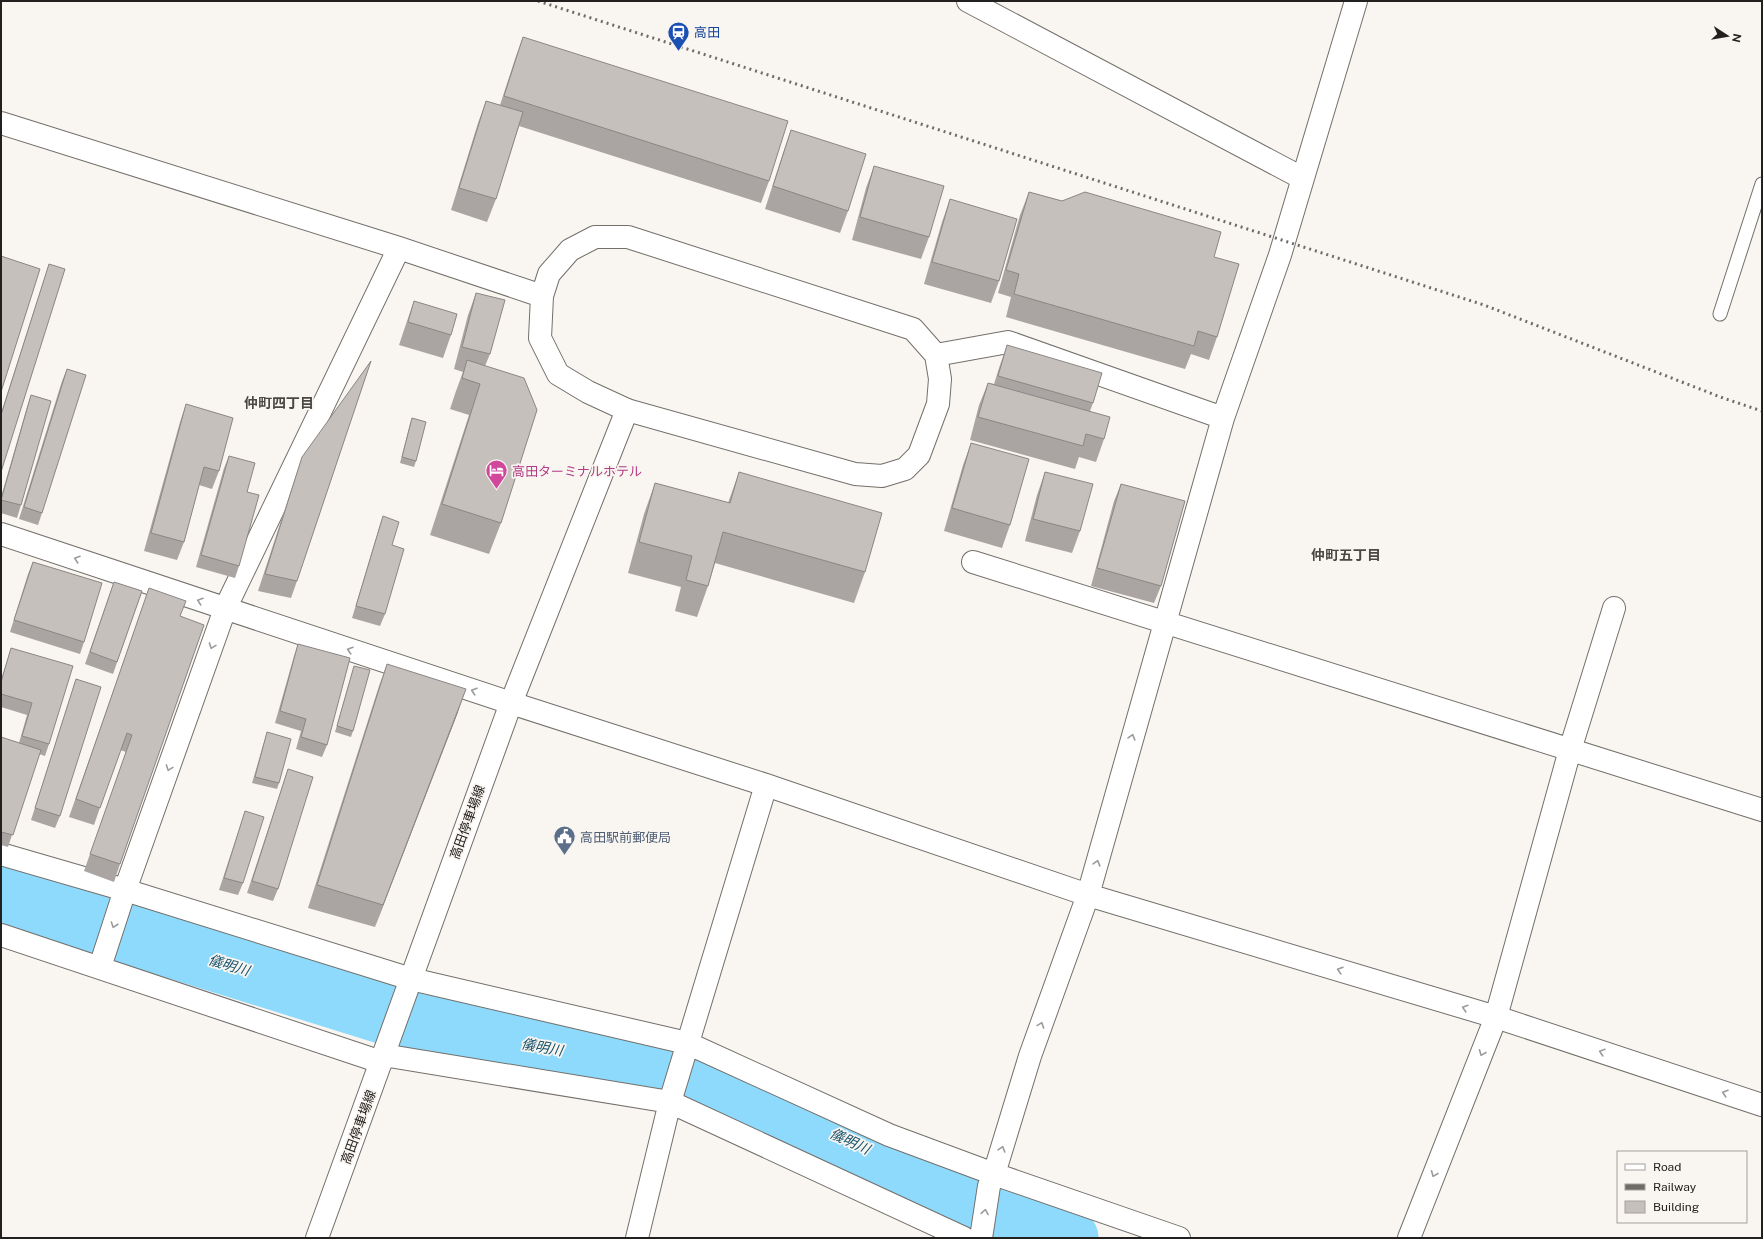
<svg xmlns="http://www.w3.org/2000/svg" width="1763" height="1239" font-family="'Public Sans','Noto Sans JP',sans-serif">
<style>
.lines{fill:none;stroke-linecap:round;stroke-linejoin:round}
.river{stroke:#8ddafd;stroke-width:61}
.lane-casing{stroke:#73706b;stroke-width:15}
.street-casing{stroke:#73706b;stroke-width:24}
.primary-casing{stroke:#73706b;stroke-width:24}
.lane{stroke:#fff;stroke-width:13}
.street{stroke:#fff;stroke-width:22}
.primary{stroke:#fff;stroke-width:22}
.rail{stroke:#6e6b69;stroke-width:3;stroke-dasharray:2 4;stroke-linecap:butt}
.wall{fill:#aaa5a3}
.shaded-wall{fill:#8b8684}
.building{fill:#c6c0bd;stroke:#8b8684}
.oneway{stroke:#9c9b9b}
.labels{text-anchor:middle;stroke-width:3.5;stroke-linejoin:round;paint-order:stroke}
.transit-label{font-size:13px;fill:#164399;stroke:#f9f5f0;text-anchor:start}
.hotel-label{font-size:13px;fill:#b23c85;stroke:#f9f5f0;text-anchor:start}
.street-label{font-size:13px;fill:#232120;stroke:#f9f5f0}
.service-label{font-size:13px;fill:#4e5e75;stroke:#f9f5f0;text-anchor:start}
.neighbourhood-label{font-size:14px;font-weight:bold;fill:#4b4844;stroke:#f9f5f0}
.water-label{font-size:14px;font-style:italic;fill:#15536b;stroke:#f9f5f0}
</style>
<rect width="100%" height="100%" fill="#f9f5f0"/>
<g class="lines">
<path class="river" d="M 1,894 L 417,1024 L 714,1078 L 1032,1226 L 1068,1238"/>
<defs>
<path id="lane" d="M 1720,314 L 1762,184"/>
<path id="street" d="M 968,1 L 1302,178
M 1,123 L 399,248 L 542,296
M 595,237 L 628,237 L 913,329 L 936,355 L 940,379 L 938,404 L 919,455 L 905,469 L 882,476 L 855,474 L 627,410 L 588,392 L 558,374 L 540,338 L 542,296 L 549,274 L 570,250 Z
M 936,355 L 1008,342 L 1223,418
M 1,534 L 511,703 L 766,785 L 1088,895 L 1496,1017 L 1762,1105
M 973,562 L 1762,810
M 1,854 L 125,890 L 411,979 L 687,1043 L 889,1135 L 994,1174 L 1179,1238
M 1,935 L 381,1062
M 100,967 L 125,890 L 225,609 L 399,248
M 383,1055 L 670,1102 L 964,1238
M 637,1238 L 670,1102 L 766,785
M 981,1238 L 989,1186 L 994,1174 L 1030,1056 L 1088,895 L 1223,418 L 1280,255 L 1356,1
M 1409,1238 L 1496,1017 L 1570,750 L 1614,608"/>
<path id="primary" d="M 317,1238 L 511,703 L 627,410"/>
</defs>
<use href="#lane" class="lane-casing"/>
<use href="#street" class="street-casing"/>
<use href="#primary" class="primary-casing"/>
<use href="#lane" class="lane"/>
<use href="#street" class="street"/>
<use href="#primary" class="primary"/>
<path class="rail" d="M 538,1 L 1484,305 L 1723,398 L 1762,411"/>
</g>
<path class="wall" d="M 523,37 L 769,181 L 761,203 L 519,126 L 496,199 L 487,222 L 451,210 L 478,123 L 486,101 L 500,105 L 515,59 Z
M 791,130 L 848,211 L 840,233 L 765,209 L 783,153 Z
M 874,166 L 929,237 L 921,259 L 852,240 L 866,188 Z
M 1029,192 L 1062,201 L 1214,257 L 1217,337 L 1209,360 L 1191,354 L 1185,369 L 1006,317 L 1011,297 L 998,293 L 1020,215 Z
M 950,199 L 999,281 L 991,303 L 924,284 L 942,222 Z
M 49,264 L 1,472 L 1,413 Z
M 476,293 L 490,354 L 485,366 L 501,523 L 489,554 L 430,535 L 469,415 L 450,409 L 456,391 L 463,372 L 454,369 L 468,315 Z
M 414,301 L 451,335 L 443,358 L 399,345 L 406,324 Z
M 1007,345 L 1093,403 L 1090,411 L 1104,439 L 1096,462 L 1079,457 L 1075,469 L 970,440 L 979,405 L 988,383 L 994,384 L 999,368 Z
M 67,369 L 42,513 L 38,525 L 19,519 L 62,381 Z
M 31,395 L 21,505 L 17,518 L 1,513 L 1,497 L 27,407 Z
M 186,404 L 219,471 L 212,489 L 199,485 L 184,542 L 177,560 L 144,551 L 180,422 Z
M 412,418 L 416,461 L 414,467 L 400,463 L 410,424 Z
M 971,443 L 1010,525 L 1002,548 L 944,531 L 963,465 Z
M 229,456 L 247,492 L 239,566 L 235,578 L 196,567 L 224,468 Z
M 302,457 L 297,581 L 291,598 L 258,591 L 296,475 Z
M 739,472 L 865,572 L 854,603 L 715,563 L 708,586 L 697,617 L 675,611 L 681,587 L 628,573 L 644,514 L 655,483 L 728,503 Z
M 1045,472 L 1080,531 L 1072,553 L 1025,541 L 1037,495 Z
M 1121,484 L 1161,586 L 1154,603 L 1091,586 L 1114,501 Z
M 383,516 L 392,545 L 385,614 L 380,626 L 352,618 L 379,528 Z
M 33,562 L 84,642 L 80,654 L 10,632 L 28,574 Z
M 114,582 L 142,591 L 113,674 L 85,664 Z
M 143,606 L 180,616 L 120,864 L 114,882 L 84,871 L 126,752 L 120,750 L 94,825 L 69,817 Z
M 298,644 L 327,745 L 322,757 L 296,749 L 301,731 L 275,723 L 294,656 Z
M 11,648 L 49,744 L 45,756 L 39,754 L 8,847 L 1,845 L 1,737 L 19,743 L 27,715 L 1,707 L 1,680 Z
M 387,664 L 458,712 L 375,927 L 308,908 L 379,686 Z
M 354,666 L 353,731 L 351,737 L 335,732 Z
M 76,679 L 60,816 L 55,828 L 31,820 Z
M 267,732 L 279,783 L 277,789 L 252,783 Z
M 288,769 L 278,889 L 273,901 L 247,893 Z
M 245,811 L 243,883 L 238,895 L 219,890 Z"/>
<path class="shaded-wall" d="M 466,689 L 458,712 L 375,927 L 383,905 Z"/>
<path class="building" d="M 523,37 L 788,121 L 769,181 L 504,96 Z
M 486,101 L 523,112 L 496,199 L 459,188 Z
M 791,130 L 866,154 L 848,211 L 773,186 Z
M 874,166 L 944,186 L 929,237 L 860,217 Z
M 1029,192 L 1062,201 L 1085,192 L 1221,232 L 1214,257 L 1239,264 L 1217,337 L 1198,331 L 1194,346 L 1014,294 L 1019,274 L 1006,270 Z
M 950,199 L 1017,219 L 999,281 L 932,262 Z
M 1,256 L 40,269 L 1,392 Z
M 49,264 L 65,269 L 1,472 L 1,415 Z
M 476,293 L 505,300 L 490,354 L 462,347 Z
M 414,301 L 457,314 L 451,335 L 408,322 Z
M 1007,345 L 1102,373 L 1093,403 L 998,376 Z
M 467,360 L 524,378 L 537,410 L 501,523 L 442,504 L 480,384 L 462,378 Z
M 371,361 L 297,581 L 265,574 L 302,457 Z
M 67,369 L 86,375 L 42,513 L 24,507 Z
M 988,383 L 1110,417 L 1104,439 L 1086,434 L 1083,446 L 978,417 Z
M 31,395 L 51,401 L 21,505 L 1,500 Z
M 186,404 L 233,418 L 219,471 L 204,467 L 184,542 L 151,533 Z
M 412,418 L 426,422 L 416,461 L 402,457 Z
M 971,443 L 1029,459 L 1010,525 L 952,508 Z
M 229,456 L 255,463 L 247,492 L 259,495 L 239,566 L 201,555 Z
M 739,472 L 882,513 L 865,572 L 723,532 L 708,586 L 686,580 L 692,556 L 639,542 L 655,483 L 730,503 Z
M 1045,472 L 1093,484 L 1080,531 L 1033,519 Z
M 1121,484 L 1185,501 L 1161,586 L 1097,568 Z
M 383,516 L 399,522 L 392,545 L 404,549 L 385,614 L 356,606 Z
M 33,562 L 102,583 L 84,642 L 14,620 Z
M 114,582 L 142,591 L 117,662 L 90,652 Z
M 149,588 L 186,601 L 180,616 L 204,625 L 120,864 L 90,854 L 132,735 L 127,733 L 100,808 L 76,799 Z
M 298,644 L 350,658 L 327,745 L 301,737 L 306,719 L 280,711 Z
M 11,648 L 73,666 L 49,744 L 22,736 L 32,703 L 1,694 L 1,682 Z
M 387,664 L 466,689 L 383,905 L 317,885 Z
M 354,666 L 370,670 L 353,731 L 337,726 Z
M 76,679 L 101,687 L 60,816 L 35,808 Z
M 267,732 L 291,739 L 279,783 L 255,777 Z
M 1,737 L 41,750 L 13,835 L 1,832 Z
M 288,769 L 313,777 L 278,889 L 252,881 Z
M 245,811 L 264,817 L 243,883 L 224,878 Z"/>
<defs><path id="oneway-chevron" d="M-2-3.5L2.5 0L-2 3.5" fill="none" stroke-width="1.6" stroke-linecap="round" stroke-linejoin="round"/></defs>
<g class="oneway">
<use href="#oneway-chevron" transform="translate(77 559) rotate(-161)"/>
<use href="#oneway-chevron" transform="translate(200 601) rotate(-161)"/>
<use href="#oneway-chevron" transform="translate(212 646) rotate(110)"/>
<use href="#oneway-chevron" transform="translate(350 650) rotate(-162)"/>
<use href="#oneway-chevron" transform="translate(474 691) rotate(-162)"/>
<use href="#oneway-chevron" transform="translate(1132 737) rotate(-74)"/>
<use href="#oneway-chevron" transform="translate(169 768) rotate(110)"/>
<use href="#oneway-chevron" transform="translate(1097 863) rotate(-74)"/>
<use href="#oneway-chevron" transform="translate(114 925) rotate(109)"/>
<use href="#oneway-chevron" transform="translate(1340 970) rotate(-163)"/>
<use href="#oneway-chevron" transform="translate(1465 1008) rotate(-163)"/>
<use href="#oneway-chevron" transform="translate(1041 1025) rotate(-70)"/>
<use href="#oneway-chevron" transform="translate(1602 1052) rotate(-162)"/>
<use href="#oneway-chevron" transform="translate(1482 1053) rotate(112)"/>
<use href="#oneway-chevron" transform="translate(1725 1093) rotate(-162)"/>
<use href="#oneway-chevron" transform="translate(1002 1149) rotate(-73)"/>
<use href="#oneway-chevron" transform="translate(1434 1174) rotate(112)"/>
<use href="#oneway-chevron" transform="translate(985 1212) rotate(-81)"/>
</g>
<defs>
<symbol id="station-pin" viewBox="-11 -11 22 30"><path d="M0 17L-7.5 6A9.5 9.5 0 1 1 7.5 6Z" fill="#1a4fb4" stroke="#f9f5f0"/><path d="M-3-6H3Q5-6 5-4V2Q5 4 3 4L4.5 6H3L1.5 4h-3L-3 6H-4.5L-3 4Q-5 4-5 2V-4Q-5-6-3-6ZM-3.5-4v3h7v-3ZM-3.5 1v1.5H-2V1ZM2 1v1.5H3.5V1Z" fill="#fff"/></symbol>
<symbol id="hotel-pin" viewBox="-11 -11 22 30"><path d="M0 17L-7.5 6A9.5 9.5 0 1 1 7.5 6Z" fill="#d1479c" stroke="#f9f5f0"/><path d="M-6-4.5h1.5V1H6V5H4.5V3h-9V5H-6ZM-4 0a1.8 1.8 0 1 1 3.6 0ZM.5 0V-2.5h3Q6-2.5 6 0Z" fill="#fff"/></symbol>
<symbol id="civic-pin" viewBox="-11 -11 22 30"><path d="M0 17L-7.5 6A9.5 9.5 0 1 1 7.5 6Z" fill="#5c6f8a" stroke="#f9f5f0"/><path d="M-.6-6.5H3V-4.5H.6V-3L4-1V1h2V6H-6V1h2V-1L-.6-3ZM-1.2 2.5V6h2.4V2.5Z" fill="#fff"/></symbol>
</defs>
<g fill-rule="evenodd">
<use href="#station-pin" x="666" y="20" width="25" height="34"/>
<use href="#hotel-pin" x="484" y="458" width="25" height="34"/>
<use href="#civic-pin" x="552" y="824" width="25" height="34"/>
</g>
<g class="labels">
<g class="transit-label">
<text x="694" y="37">高田</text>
</g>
<g class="hotel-label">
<text x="512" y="476">高田ターミナルホテル</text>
</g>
<g class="street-label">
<text transform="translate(467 822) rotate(-70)" y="5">高田停車場線</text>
<text transform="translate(358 1127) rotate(-70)" y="5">高田停車場線</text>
</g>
<g class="service-label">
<text x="580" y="842">高田駅前郵便局</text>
</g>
<g class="neighbourhood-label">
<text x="279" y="408">仲町四丁目</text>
<text x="1346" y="560">仲町五丁目</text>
</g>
<g class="water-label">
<text transform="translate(229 965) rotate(17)" y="5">儀明川</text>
<text transform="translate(542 1047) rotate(10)" y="5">儀明川</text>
<text transform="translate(850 1141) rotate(25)" y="5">儀明川</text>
</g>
</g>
<rect width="1763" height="1239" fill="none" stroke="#232120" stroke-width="4"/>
<rect x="1617" y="1151" width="130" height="72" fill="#f9f5f0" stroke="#a3a09d"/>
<rect x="1625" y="1164" width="20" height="6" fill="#ffffff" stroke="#a3a09d"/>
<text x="1653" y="1171" font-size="12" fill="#232120">Road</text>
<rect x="1625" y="1184" width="20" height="6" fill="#6e6b69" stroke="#a3a09d"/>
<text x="1653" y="1191" font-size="12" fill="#232120">Railway</text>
<rect x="1625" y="1201" width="20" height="12" fill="#c6c0bd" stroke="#a3a09d"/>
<text x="1653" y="1211" font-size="12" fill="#232120">Building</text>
<g transform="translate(1727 36) rotate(102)" stroke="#f9f5f0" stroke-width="3" paint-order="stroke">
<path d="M0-3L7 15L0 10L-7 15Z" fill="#232120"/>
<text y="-6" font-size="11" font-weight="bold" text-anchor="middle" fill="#232120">N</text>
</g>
</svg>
